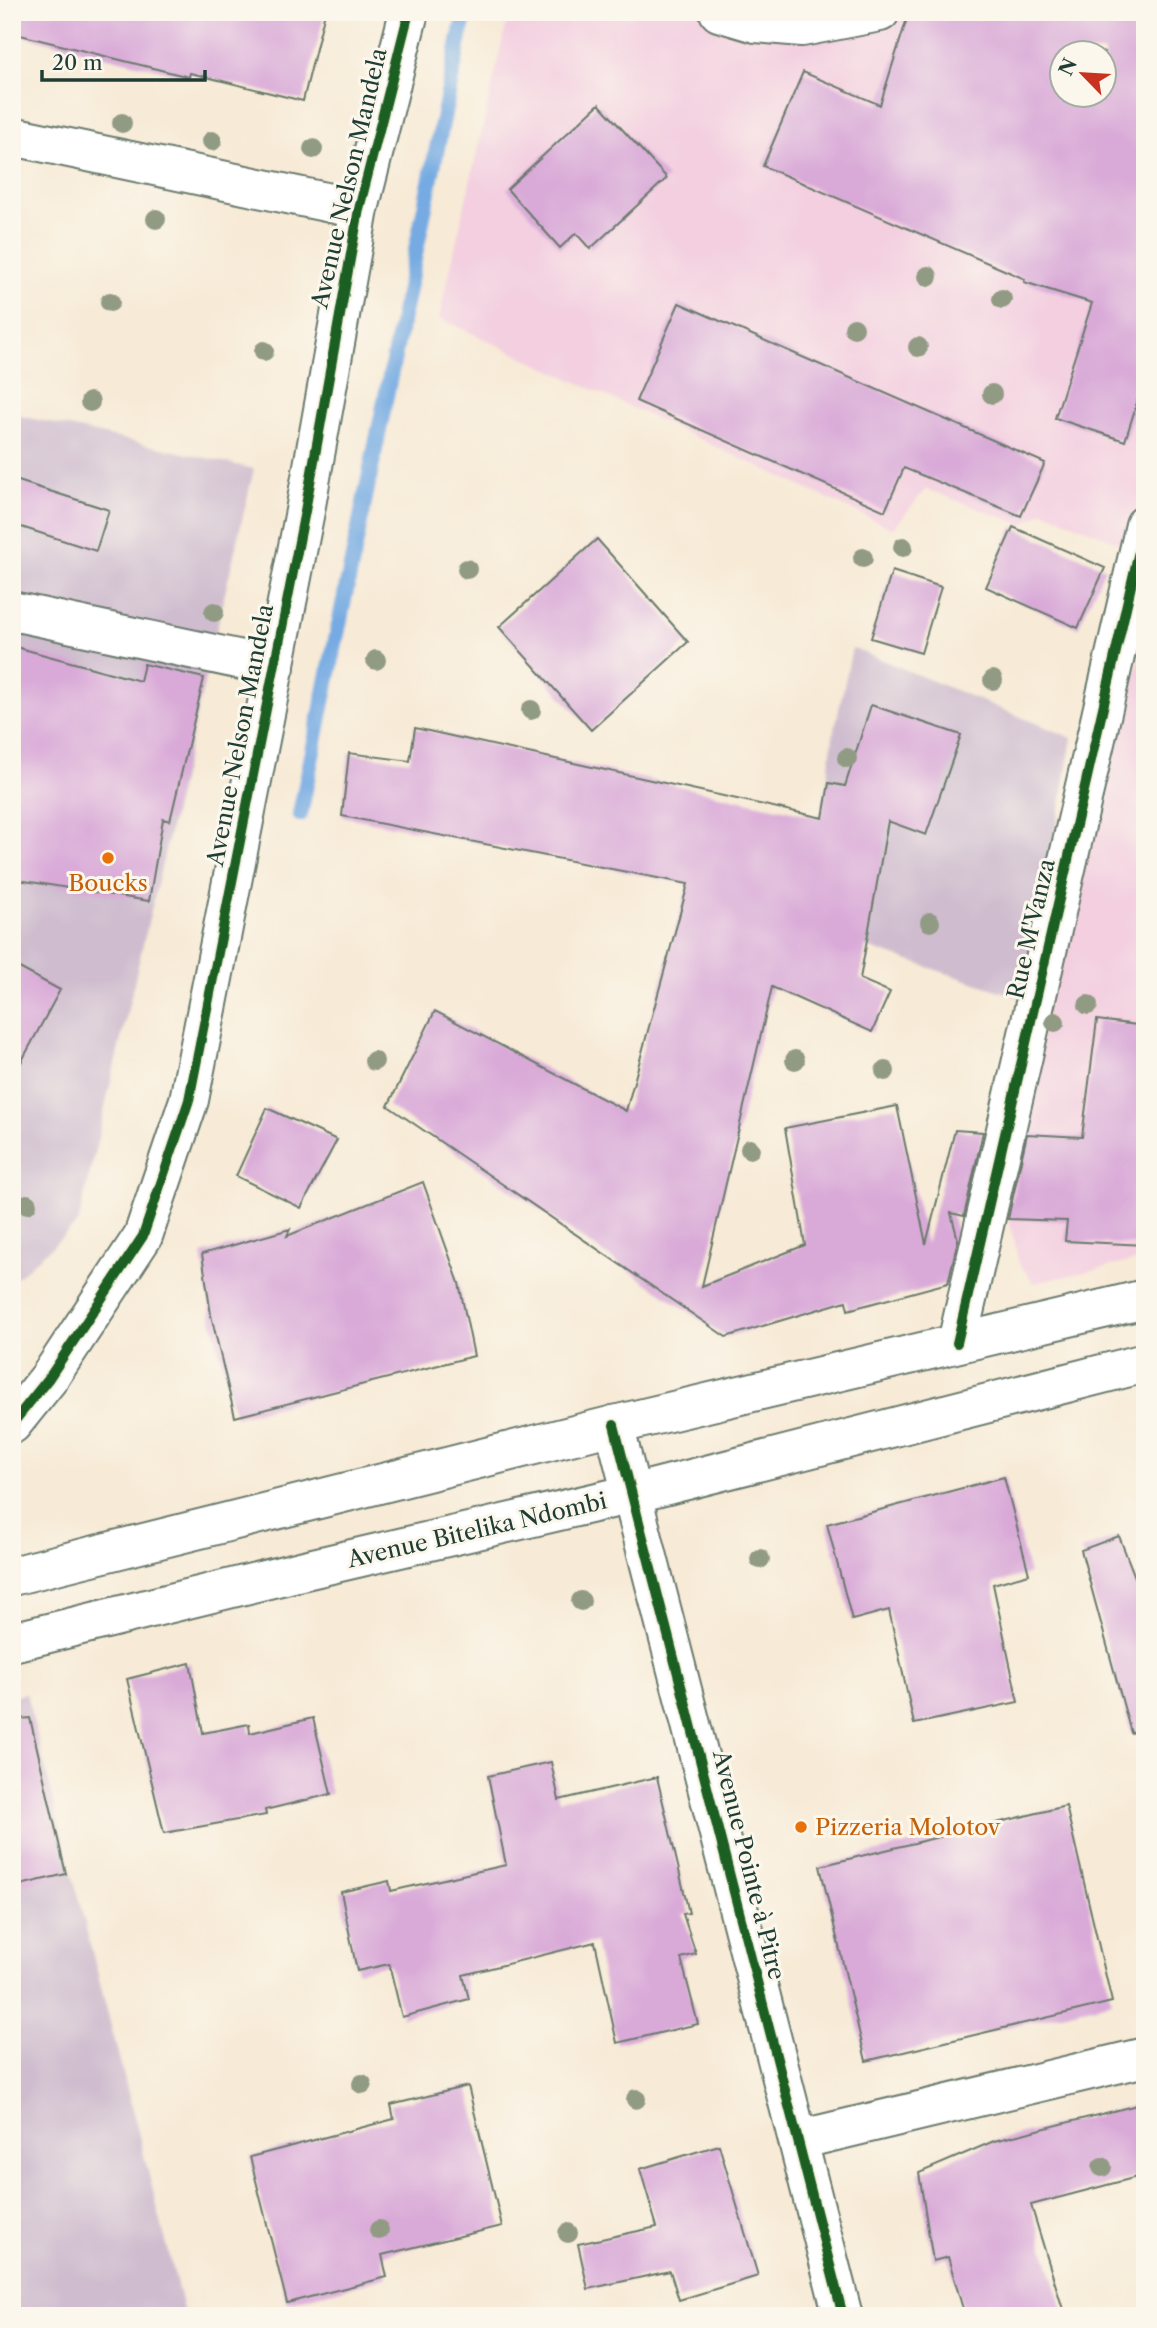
<svg xmlns="http://www.w3.org/2000/svg" width="1157" height="2328" font-family="'Libre Caslon Text',serif">
<style>
.built{fill:#f3cfe0;fill-rule:evenodd}
.industrial{fill:#cfbdcf}
.lines{fill:none;stroke-linecap:round;stroke-linejoin:round}
.stream{stroke:#74aae2;stroke-width:16}
.building{fill:#d9aad8;fill-rule:evenodd}
.minor-casing{stroke:#6b7a6d;stroke-width:42}
.highway-casing{stroke:#6b7a6d;stroke-width:42}
.minor{stroke:#fff;stroke-width:38}
.highway{stroke:#fff;stroke-width:38}
.cycleway-casing{stroke:#fbf7ec;stroke-width:15}
.cycleway{stroke:#1b5e20;stroke-width:10}
.tree{fill:#919b84}
.food-dot{fill:#e8710a;stroke:#fbf7ec;stroke-width:2.5}
.labels{text-anchor:middle;stroke-width:6;stroke-linejoin:round;paint-order:stroke}
.street-label{font-size:23px;fill:#1f3d34;stroke:#fbf7ec}
.food-label{font-size:23px;fill:#c56008;stroke:#fbf7ec}
</style>
<rect width="100%" height="100%" fill="#fbf7ec"/>
<filter id="ink" filterUnits="userSpaceOnUse"><feTurbulence type="fractalNoise" baseFrequency=".0143" numOctaves="2"/><feDisplacementMap in="SourceGraphic" scale="14" xChannelSelector="R" yChannelSelector="G"/><feConvolveMatrix kernelMatrix="1 2 1 2 8 2 1 2 1" color-interpolation-filters="sRGB"/></filter>
<filter id="wash" filterUnits="userSpaceOnUse"><feTurbulence type="fractalNoise" baseFrequency=".00686" numOctaves="4" result="noise"/><feDisplacementMap in="SourceGraphic" scale="28" xChannelSelector="R" yChannelSelector="G"/><feGaussianBlur stdDeviation="1.57" result="paint"/><feColorMatrix in="noise" values="0 0 0 0 0 0 0 0 0 0 0 0 0 0 0 0 0 1.4 0 .05"/><feComposite in="paint" operator="in"/></filter>
<g filter="url(#wash)">
<rect width="100%" height="100%" fill="#f7ead6"/>
<path class="built" d="M 509,12 L 1145,12 L 1145,490 L 1132,548 L 1043,511 L 1023,525 L 926,489 L 893,529 L 439,318 ZM 1062,52 L 1104,52 L 1104,94 L 1062,94 Z
M 1145,631 L 1145,1259 L 1034,1283 L 1019,1264 L 1015,1246 L 1008,1215 L 1010,1182 L 1082,844 L 1123,725 Z"/>
<path class="industrial" d="M 12,414 L 254,469 L 78,1223 L 12,1282 Z
M 852,648 L 1072,738 L 1027,1000 L 804,926 L 807,878 L 826,788 L 833,737 Z
M 26,1693 L 185,2316 L 12,2316 L 12,1697 Z"/>
<g class="lines">
<path class="stream" d="M 300,814 L 465,12"/>
</g>
<g id="blocks">
<path class="building" d="M 12,12 L 325,12 L 303,101 L 190,73 L 189,77 L 12,33 Z
M 909,12 L 1145,12 L 1145,377 L 1125,441 L 1055,418 L 1092,303 L 1024,282 L 1025,279 L 763,166 L 803,72 L 880,105 ZM 1062,52 L 1104,52 L 1104,94 L 1062,94 Z
M 599,104 L 667,178 L 590,249 L 576,233 L 560,248 L 507,189 Z
M 679,303 L 1045,463 L 1021,516 L 904,468 L 885,511 L 636,401 Z
M 12,479 L 109,510 L 96,551 L 12,524 Z
M 1013,527 L 1105,568 L 1078,628 L 986,587 Z
M 597,539 L 688,642 L 591,730 L 499,627 Z
M 892,571 L 941,587 L 921,653 L 871,638 Z
M 12,646 L 140,681 L 144,664 L 204,678 L 170,821 L 163,819 L 149,901 L 12,879 Z
M 871,705 L 961,735 L 926,835 L 888,821 L 860,979 L 890,992 L 872,1032 L 772,987 L 702,1286 L 805,1245 L 785,1128 L 897,1106 L 926,1244 L 955,1130 L 983,1132 L 964,1216 L 951,1213 L 958,1240 L 948,1283 L 848,1310 L 846,1301 L 726,1337 L 388,1106 L 435,1011 L 626,1111 L 688,884 L 342,816 L 349,753 L 410,761 L 415,728 L 823,818 L 829,783 L 845,786 Z
M 12,964 L 60,990 L 12,1079 Z
M 1097,1020 L 1145,1026 L 1145,1245 L 1065,1241 L 1067,1221 L 1008,1219 L 1027,1134 L 1082,1137 Z
M 267,1108 L 337,1140 L 301,1208 L 236,1176 Z
M 423,1182 L 459,1283 L 474,1356 L 235,1417 L 211,1315 L 202,1254 L 290,1229 L 287,1236 Z
M 1004,1477 L 1029,1574 L 993,1584 L 1018,1702 L 914,1724 L 889,1610 L 852,1620 L 827,1524 Z
M 1119,1536 L 1145,1603 L 1145,1731 L 1131,1733 L 1081,1550 Z
M 190,1663 L 203,1733 L 249,1724 L 250,1733 L 313,1718 L 331,1794 L 265,1810 L 266,1815 L 164,1833 L 127,1679 Z
M 30,1718 L 66,1874 L 12,1887 L 12,1720 Z
M 551,1762 L 559,1800 L 657,1777 L 689,1913 L 683,1914 L 696,1954 L 681,1958 L 698,2024 L 617,2043 L 595,1942 L 463,1975 L 469,1999 L 402,2017 L 389,1964 L 357,1971 L 341,1892 L 389,1881 L 391,1891 L 506,1865 L 488,1776 Z
M 1066,1806 L 1112,2002 L 866,2061 L 820,1866 Z
M 468,2086 L 502,2226 L 382,2255 L 387,2277 L 287,2303 L 250,2157 L 394,2119 L 391,2105 Z
M 1145,2103 L 1145,2175 L 1031,2205 L 1065,2316 L 965,2316 L 948,2257 L 933,2261 L 919,2173 L 994,2141 Z
M 719,2145 L 758,2276 L 679,2300 L 670,2271 L 588,2289 L 578,2244 L 657,2227 L 640,2169 Z"/>
</g>
</g>
<g filter="url(#ink)">
<use href="#blocks" fill-opacity="0" stroke="#6b7a6d" stroke-width="2"/>
<g class="lines">
<defs>
<path id="minor" d="M 719,12 L 756,23 L 802,27 L 880,12
M 12,136 L 359,209
M 12,611 L 275,667
M 957,1343 L 1145,525
M 12,1424 L 49,1378 L 143,1236 L 189,1100 L 305,511 L 359,209 L 409,12
M 614,1425 L 843,2316
M 798,2140 L 1145,2057"/>
<path id="highway" d="M 12,1576 L 614,1425 L 1145,1299
M 12,1642 L 305,1570 L 632,1494 L 1145,1363"/>
</defs>
<use href="#minor" class="minor-casing"/>
<use href="#highway" class="highway-casing"/>
<use href="#minor" class="minor"/>
<use href="#highway" class="highway"/>
<defs>
<path id="cycleway" d="M 957,1343 L 1145,525
M 12,1424 L 49,1378 L 143,1236 L 189,1100 L 305,511 L 359,209 L 409,12
M 614,1425 L 843,2316"/>
</defs>
<use href="#cycleway" class="cycleway-casing"/>
<use href="#cycleway" class="cycleway"/>
</g>
<g class="tree">
<circle cx="122" cy="123" r="10"/>
<circle cx="212" cy="141" r="10"/>
<circle cx="313" cy="149" r="10"/>
<circle cx="156" cy="219" r="10"/>
<circle cx="928" cy="276" r="10"/>
<circle cx="1002" cy="299" r="10"/>
<circle cx="110" cy="302" r="10"/>
<circle cx="854" cy="328" r="10"/>
<circle cx="918" cy="347" r="10"/>
<circle cx="264" cy="351" r="10"/>
<circle cx="992" cy="394" r="10"/>
<circle cx="90" cy="402" r="10"/>
<circle cx="903" cy="547" r="10"/>
<circle cx="863" cy="558" r="10"/>
<circle cx="467" cy="569" r="10"/>
<circle cx="214" cy="612" r="10"/>
<circle cx="376" cy="660" r="10"/>
<circle cx="993" cy="680" r="10"/>
<circle cx="531" cy="710" r="10"/>
<circle cx="847" cy="758" r="10"/>
<circle cx="930" cy="922" r="10"/>
<circle cx="1088" cy="1005" r="10"/>
<circle cx="1055" cy="1022" r="10"/>
<circle cx="795" cy="1060" r="10"/>
<circle cx="374" cy="1061" r="10"/>
<circle cx="885" cy="1071" r="10"/>
<circle cx="750" cy="1149" r="10"/>
<circle cx="27" cy="1204" r="10"/>
<circle cx="760" cy="1559" r="10"/>
<circle cx="581" cy="1601" r="10"/>
<circle cx="362" cy="2084" r="10"/>
<circle cx="636" cy="2099" r="10"/>
<circle cx="1102" cy="2167" r="10"/>
<circle cx="379" cy="2230" r="10"/>
<circle cx="568" cy="2233" r="10"/>
</g>
</g>
<g class="food-dot">
<circle cx="108" cy="858" r="7"/>
<circle cx="801" cy="1827" r="7"/>
</g>
<g class="labels">
<g class="street-label">
<text transform="translate(349 178) rotate(-77)" y="8">Avenue Nelson Mandela</text>
<text transform="translate(240 735) rotate(-79)" y="8">Avenue Nelson Mandela</text>
<text transform="translate(1031 929) rotate(-77)" y="8">Rue M'Vanza</text>
<text transform="translate(477 1530) rotate(-13)" y="8">Avenue Bitelika Ndombi</text>
<text transform="translate(749 1865) rotate(76)" y="8">Avenue Pointe à Pitre</text>
</g>
<g class="food-label">
<text x="108" y="891">Boucks</text>
<text x="815" y="1835" text-anchor="start">Pizzeria Molotov</text>
</g>
</g>
<rect width="1157" height="2328" fill="none" stroke="#fbf7ec" stroke-width="42"/>
<g transform="translate(1083 74) rotate(295)"><circle r="33" fill="#fbf7ec" stroke="#a3ada2" stroke-width="2"/>
<path d="M0-5L12 26L0 18L-12 26Z" fill="#c8321e"/>
<text y="-10" font-size="19" font-weight="bold" text-anchor="middle" fill="#1f3d34">N</text>
</g>
<path d="M42 70v10h163v-10" fill="none" stroke="#1f3d34" stroke-width="3.5"/>
<text x="52" y="70" font-size="21" fill="#1f3d34" stroke="#fbf7ec" stroke-width="5" paint-order="stroke">20 m</text>
</svg>
